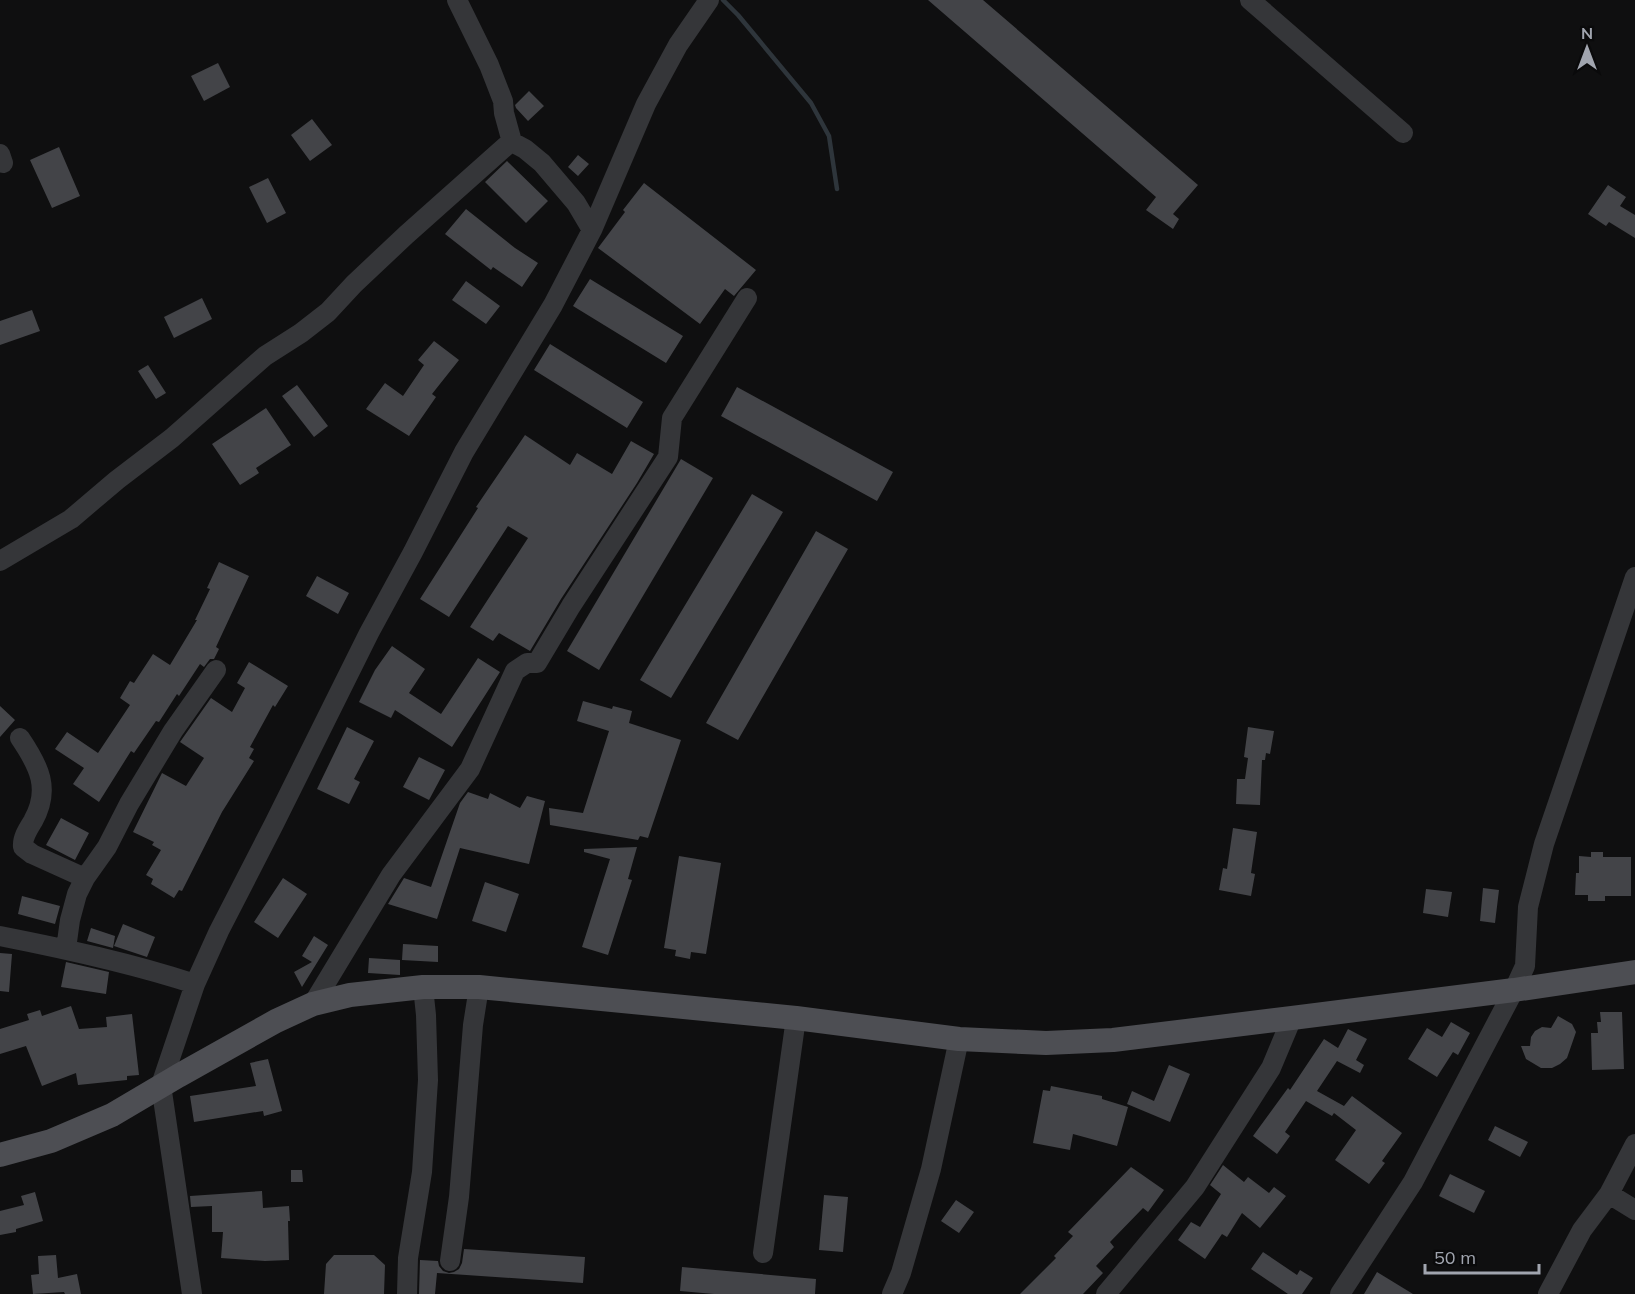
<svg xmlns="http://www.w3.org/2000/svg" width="1635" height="1294" font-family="Mulish,sans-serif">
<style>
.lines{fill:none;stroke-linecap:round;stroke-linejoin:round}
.stream{stroke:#2e353b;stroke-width:4.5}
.building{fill:#434448}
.minor{stroke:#353639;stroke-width:20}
.major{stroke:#4d4e53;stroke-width:24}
</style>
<rect width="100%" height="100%" fill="#0f0f10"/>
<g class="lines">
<path class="stream" d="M 723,0 L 738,15 L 811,103 L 829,136 L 837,189"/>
</g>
<path class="building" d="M 928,0 L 983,0 L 1198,185 L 1173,214 L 1179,219 L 1173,229 L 1146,210 L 1156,197 Z
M 218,63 L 230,87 L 204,101 L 191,76 Z
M 529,91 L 544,106 L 528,121 L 516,108 L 515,105 Z
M 312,119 L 332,145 L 310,161 L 291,135 Z
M 59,147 L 80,196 L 52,208 L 30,160 Z
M 578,155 L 589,164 L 578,176 L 568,167 Z
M 507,161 L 548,201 L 526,223 L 485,182 Z
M 268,178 L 286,213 L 267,223 L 249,187 Z
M 644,183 L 756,270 L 734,296 L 725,289 L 700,324 L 598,248 L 625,212 L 623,210 Z
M 1608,185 L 1626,197 L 1620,206 L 1635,215 L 1635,238 L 1609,222 L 1606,226 L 1588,214 Z
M 466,209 L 515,248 L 538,263 L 522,287 L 493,267 L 491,270 L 445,234 Z
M 590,279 L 683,336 L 666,363 L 573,306 Z
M 466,281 L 500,306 L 486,324 L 452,300 Z
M 202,298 L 212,319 L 174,338 L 164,317 Z
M 32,310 L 40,331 L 0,345 L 0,321 Z
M 434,341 L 459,360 L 432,394 L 436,397 L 409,436 L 366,409 L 385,383 L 403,396 L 424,365 L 418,360 Z
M 550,344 L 643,402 L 627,428 L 534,370 Z
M 148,365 L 166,393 L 156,399 L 138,371 Z
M 297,385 L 328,426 L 314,437 L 282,396 Z
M 737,387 L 893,472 L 877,501 L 721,416 Z
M 266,408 L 291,445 L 256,468 L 259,473 L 240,485 L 212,444 Z
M 525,435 L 570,465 L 577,453 L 612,474 L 631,441 L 654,454 L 637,483 L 561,599 L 530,651 L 499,633 L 493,641 L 470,627 L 528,538 L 508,526 L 449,617 L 420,599 L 478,508 L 476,507 Z
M 681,459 L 713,478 L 599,670 L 567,651 Z
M 752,494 L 783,512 L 671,698 L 640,680 Z
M 816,531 L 848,549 L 738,740 L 706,723 Z
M 219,562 L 249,576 L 216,647 L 219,649 L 214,659 L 210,659 L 204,667 L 200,664 L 179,696 L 177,694 L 159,722 L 156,721 L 134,753 L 131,751 L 99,802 L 73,784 L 84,768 L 55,749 L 67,732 L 98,753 L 130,705 L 120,698 L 130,681 L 134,683 L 153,654 L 170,665 L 197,620 L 195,620 L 210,589 L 207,588 Z
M 317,576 L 349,593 L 338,614 L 306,596 Z
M 392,646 L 425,669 L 409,693 L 441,714 L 478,658 L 500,672 L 452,747 L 395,710 L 391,718 L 359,702 L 375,670 Z
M 249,662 L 288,686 L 275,707 L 273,705 L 250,747 L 254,749 L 249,758 L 254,761 L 222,812 L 182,891 L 179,890 L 174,898 L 151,884 L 153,879 L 146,875 L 161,850 L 152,845 L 154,842 L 133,832 L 162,773 L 186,786 L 204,758 L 180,742 L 211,698 L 232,712 L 245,688 L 237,683 Z
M 583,701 L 612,709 L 613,706 L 632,711 L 629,723 L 681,740 L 648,838 L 640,836 L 638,840 L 550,825 L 549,808 L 583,813 L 609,731 L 577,721 Z
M 0,706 L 15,720 L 0,737 Z
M 347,727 L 374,741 L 354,779 L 360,782 L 349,804 L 317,789 Z
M 1248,727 L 1274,731 L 1270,754 L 1266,753 L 1265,760 L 1262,760 L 1260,805 L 1236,804 L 1237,779 L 1245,779 L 1248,758 L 1244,757 Z
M 419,757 L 445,770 L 429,800 L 403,787 Z
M 468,792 L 488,799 L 490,793 L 520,808 L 527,796 L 545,801 L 529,864 L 460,848 L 437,919 L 388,904 L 404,878 L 431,887 L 460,803 Z
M 61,818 L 89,833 L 75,860 L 46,845 Z
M 1233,828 L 1257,832 L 1251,873 L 1255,874 L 1251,896 L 1219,890 L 1223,868 L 1227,869 Z
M 637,847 L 628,879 L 632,880 L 608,955 L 582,947 L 610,859 L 584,852 L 584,849 Z
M 1591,852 L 1603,852 L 1603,857 L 1631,857 L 1631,896 L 1605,896 L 1605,901 L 1588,901 L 1588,895 L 1575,895 L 1576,873 L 1579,873 L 1579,856 L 1591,857 Z
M 679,856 L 721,863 L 706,954 L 691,952 L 690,959 L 675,956 L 676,950 L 664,948 Z
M 283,878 L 307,894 L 278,938 L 254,922 Z
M 485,882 L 519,894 L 506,932 L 472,921 Z
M 1483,888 L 1499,890 L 1495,923 L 1480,921 Z
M 1426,889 L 1452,892 L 1448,917 L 1423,913 Z
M 22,896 L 60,906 L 55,924 L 18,914 Z
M 123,924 L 155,937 L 147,957 L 114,946 Z
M 91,928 L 115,936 L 113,948 L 87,941 Z
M 314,936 L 328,945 L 302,987 L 294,972 L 312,962 L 302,956 Z
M 403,944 L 438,946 L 438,962 L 402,960 Z
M 0,953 L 12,954 L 9,992 L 0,991 Z
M 369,958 L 400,960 L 400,975 L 368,973 Z
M 66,962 L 109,972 L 106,994 L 61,987 Z
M 71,1006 L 79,1029 L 107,1027 L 106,1017 L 132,1014 L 139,1075 L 127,1076 L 127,1080 L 78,1085 L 76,1073 L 42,1086 L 26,1046 L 0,1054 L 0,1029 L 29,1020 L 27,1014 L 40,1010 L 42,1016 Z
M 1600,1012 L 1622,1012 L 1624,1069 L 1592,1070 L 1591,1033 L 1598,1033 L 1597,1022 L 1601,1022 Z
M 1558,1016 L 1572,1024 L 1576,1032 L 1567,1058 L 1560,1064 L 1552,1068 L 1541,1068 L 1526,1059 L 1521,1046 L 1530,1046 L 1531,1037 L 1535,1031 L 1542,1027 L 1551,1028 Z
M 1451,1022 L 1470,1033 L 1458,1055 L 1453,1052 L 1437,1077 L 1408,1059 L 1427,1028 L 1442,1037 Z
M 1348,1029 L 1367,1039 L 1356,1060 L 1364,1065 L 1360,1073 L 1337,1061 L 1317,1091 L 1344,1106 L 1352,1096 L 1402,1133 L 1382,1161 L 1385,1163 L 1369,1184 L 1335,1160 L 1356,1130 L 1334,1113 L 1332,1116 L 1306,1101 L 1285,1132 L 1290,1136 L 1277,1154 L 1253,1136 L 1288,1088 L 1290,1090 L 1324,1039 L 1338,1048 Z
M 268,1059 L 282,1111 L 264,1116 L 263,1111 L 194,1122 L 190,1096 L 256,1086 L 250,1063 Z
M 1169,1065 L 1190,1074 L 1170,1122 L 1127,1104 L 1132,1091 L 1154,1101 Z
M 1051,1086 L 1102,1096 L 1102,1099 L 1128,1107 L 1117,1146 L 1073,1134 L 1070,1150 L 1033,1143 L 1043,1090 L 1050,1091 Z
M 1495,1126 L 1528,1142 L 1520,1157 L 1488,1140 Z
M 1223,1165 L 1244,1182 L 1248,1177 L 1269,1193 L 1274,1187 L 1286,1196 L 1260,1228 L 1242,1213 L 1227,1237 L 1222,1234 L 1205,1259 L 1178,1240 L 1191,1222 L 1200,1227 L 1221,1194 L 1210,1185 Z
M 1131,1167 L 1164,1190 L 1148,1212 L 1143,1208 L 1110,1242 L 1114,1247 L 1096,1266 L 1103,1273 L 1083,1294 L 1020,1294 L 1056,1258 L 1054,1256 L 1073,1236 L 1068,1232 Z
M 291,1170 L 302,1170 L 303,1182 L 291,1182 Z
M 1450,1174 L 1485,1191 L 1474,1213 L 1439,1196 Z
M 262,1191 L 263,1208 L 289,1206 L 290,1221 L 288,1221 L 289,1260 L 265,1261 L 221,1258 L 223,1232 L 212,1232 L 212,1206 L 191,1207 L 190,1196 Z
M 35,1192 L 43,1221 L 16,1229 L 16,1232 L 0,1235 L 0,1211 L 24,1205 L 21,1196 Z
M 824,1195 L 848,1197 L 843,1252 L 819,1250 Z
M 956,1200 L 974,1212 L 959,1233 L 941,1221 Z
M 464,1249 L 585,1257 L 583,1283 L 437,1273 L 435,1294 L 419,1294 L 420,1260 L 438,1261 L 439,1266 L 443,1271 L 449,1273 L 454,1272 L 459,1269 L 462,1263 Z
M 1263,1252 L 1297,1275 L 1300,1270 L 1313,1278 L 1302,1294 L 1288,1294 L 1251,1269 Z
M 56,1255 L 58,1278 L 77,1274 L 81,1294 L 65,1294 L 64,1292 L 33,1294 L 31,1275 L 39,1274 L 38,1256 Z
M 334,1255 L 374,1255 L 385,1265 L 384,1294 L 324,1294 L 326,1264 Z
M 682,1267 L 816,1279 L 815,1294 L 714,1294 L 680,1291 Z
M 1377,1272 L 1413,1294 L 1364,1294 Z"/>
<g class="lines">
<path class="minor" d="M 457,0 L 489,65 L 503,101 L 504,113 L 512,142
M 1250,0 L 1403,133
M 0,154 L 3,163
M 0,561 L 71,519 L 117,480 L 172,438 L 265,356 L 301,333 L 328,312 L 354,284 L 406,235 L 506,146 L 512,142 L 525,149 L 542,163 L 576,203 L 592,230
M 20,738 C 39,766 51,789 33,821 C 28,829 22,838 23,847 L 32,854 L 85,878
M 0,936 C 66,949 131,963 195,984
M 66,949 L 70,920 L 77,894 L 85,878 L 107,847 L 129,804 L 173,731 L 216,670
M 313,1004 L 391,875 L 470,769 L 515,671 L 527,663 L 537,663 L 571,606 L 668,457 L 672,418 L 747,298
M 1609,1194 L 1635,1210
M 763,1253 L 796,1018
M 450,1261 L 459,1197 L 473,1025 L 479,987
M 192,1294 L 161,1085 L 195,984 L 219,931 L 274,824 L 369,633 L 413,552 L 464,452 L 553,305 L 592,230 L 646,104 L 678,45 L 709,0
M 407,1294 L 408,1258 L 422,1172 L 428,1080 L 426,1015 L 423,987
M 892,1294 L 901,1273 L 931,1169 L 959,1039
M 1106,1294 L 1195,1187 L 1271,1068 L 1292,1018
M 1340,1294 L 1413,1182 L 1514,990 L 1525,966 L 1528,907 L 1544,844 L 1635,577
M 1548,1294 L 1582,1230 L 1609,1194 L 1635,1144"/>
<path class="major" d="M 0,1155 L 51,1141 L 112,1115 L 178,1076 L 276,1021 L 313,1004 L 350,995 L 423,987 L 479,987 L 796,1018 L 959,1039 L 1046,1043 L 1113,1040 L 1292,1018 L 1514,990 L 1635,972"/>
</g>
<g transform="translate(1587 48)" stroke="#0a0a0b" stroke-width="4.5" paint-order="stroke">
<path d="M0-4.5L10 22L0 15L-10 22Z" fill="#a1a5af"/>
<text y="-9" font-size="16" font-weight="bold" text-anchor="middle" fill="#a1a5af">N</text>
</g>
<path d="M1425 1264v9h114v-9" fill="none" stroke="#a1a5af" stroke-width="3"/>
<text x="1434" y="1264" font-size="18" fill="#a1a5af" stroke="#0a0a0b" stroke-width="4.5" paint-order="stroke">50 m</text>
</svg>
